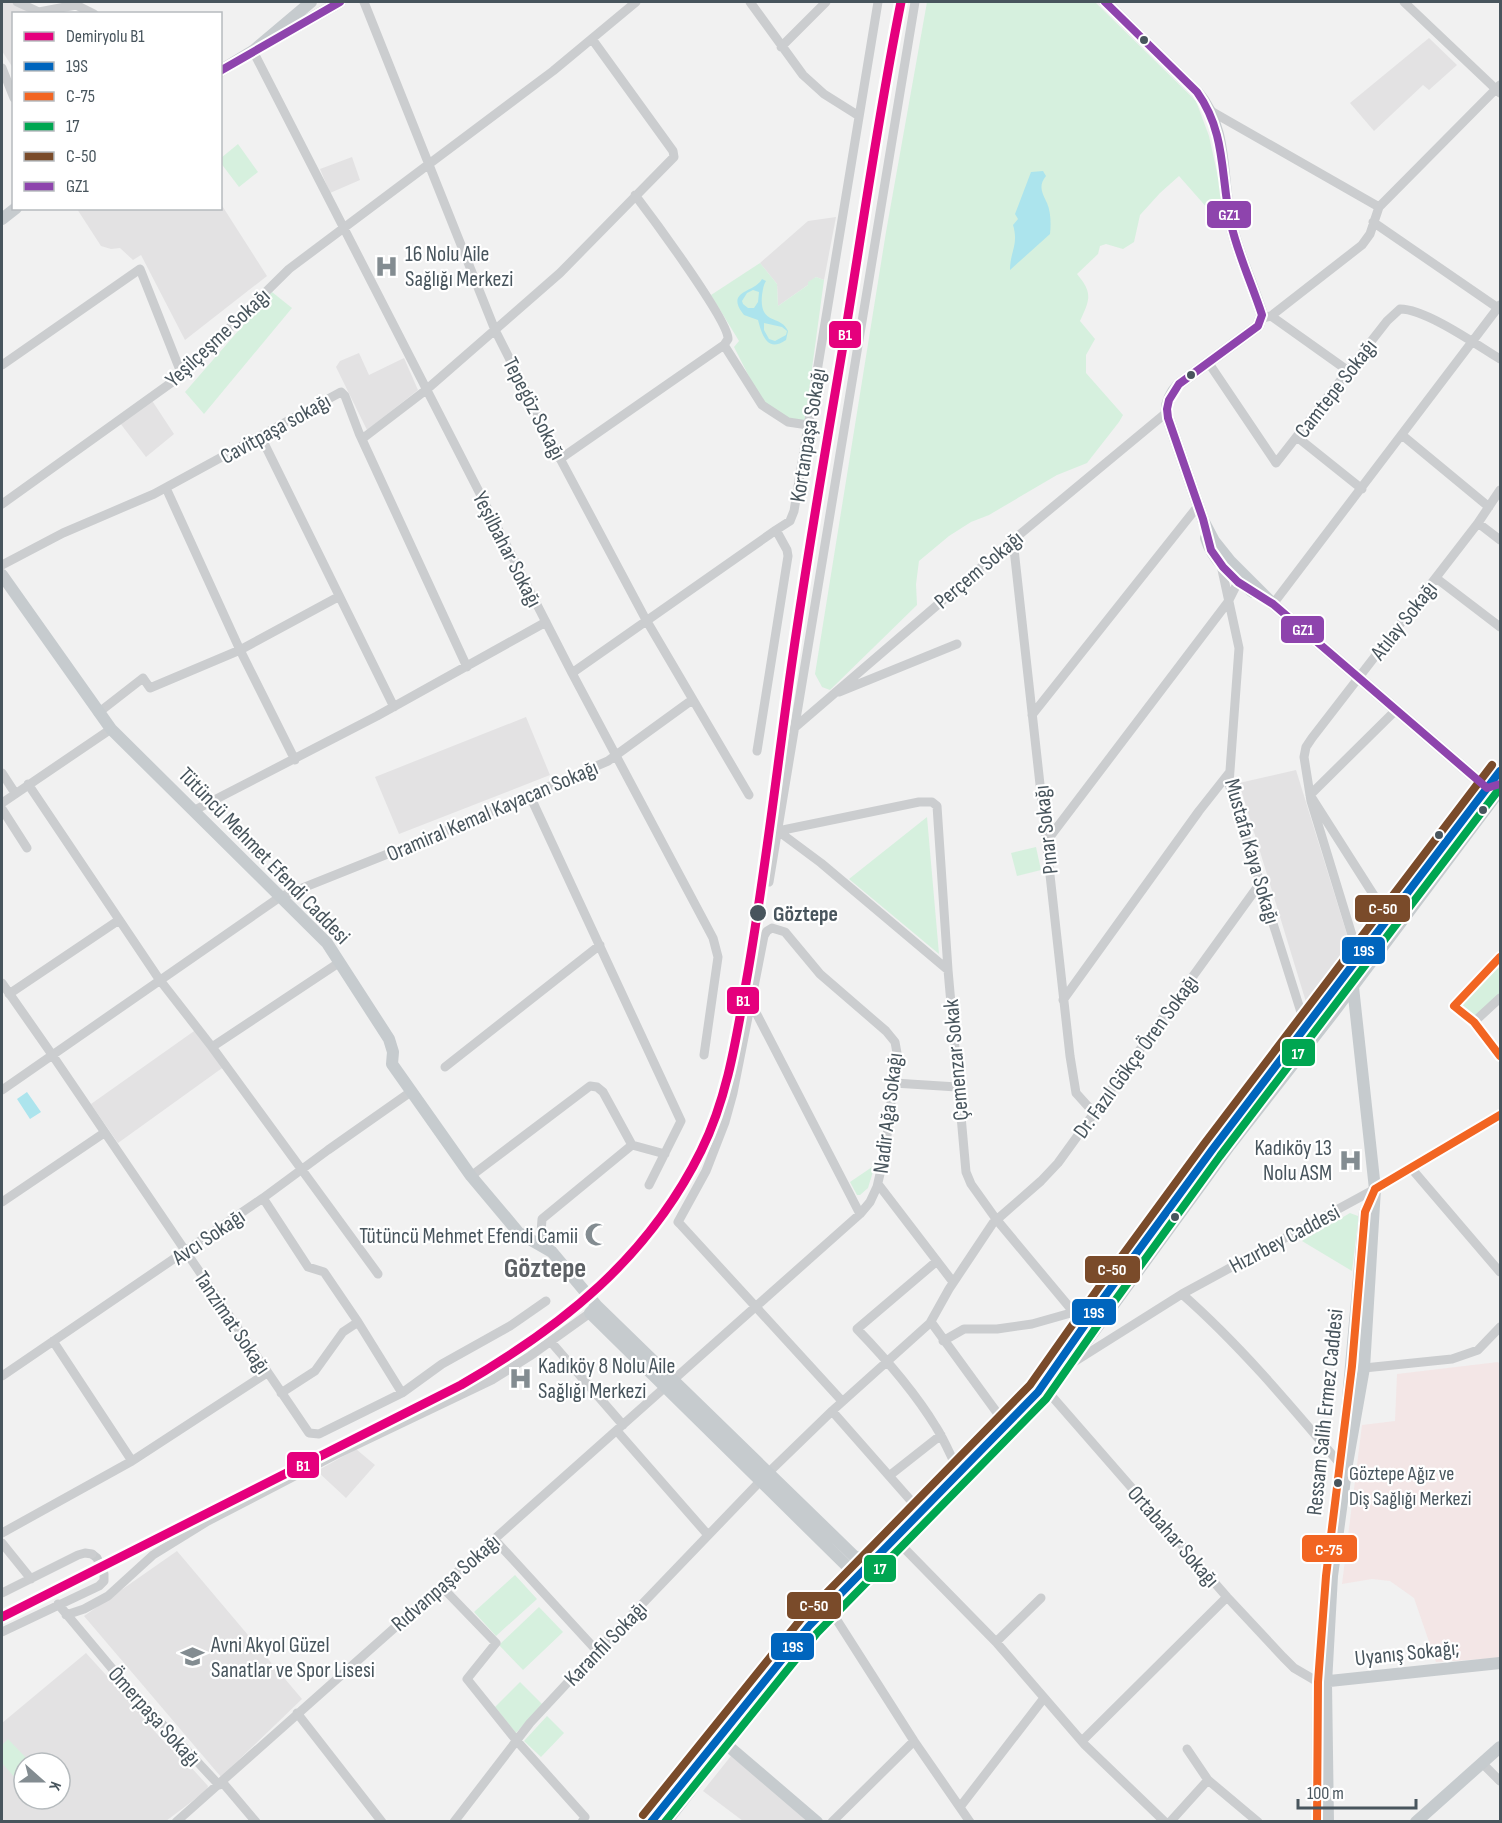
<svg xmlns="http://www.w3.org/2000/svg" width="1502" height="1823" font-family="'Sofia Sans Condensed',sans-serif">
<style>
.education{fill:#e3e2e3;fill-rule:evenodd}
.medical{fill:#f3e6e6}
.green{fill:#d6f0de}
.water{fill:#ace4ed;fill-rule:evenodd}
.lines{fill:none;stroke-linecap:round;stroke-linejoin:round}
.minor-tunnel{stroke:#c7cacc;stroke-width:9;stroke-dasharray:9 4.5;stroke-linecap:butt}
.minor{stroke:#cbcdcf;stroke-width:9}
.major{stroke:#c6cbce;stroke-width:12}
.bus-1-casing{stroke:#fff;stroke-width:12}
.bus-2-casing{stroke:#fff;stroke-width:12}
.bus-3-casing{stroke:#fff;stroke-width:12}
.bus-4-casing{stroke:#fff;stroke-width:12}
.bus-5-casing{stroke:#fff;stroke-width:12}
.bus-1{stroke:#0065bd;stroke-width:8}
.bus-2{stroke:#f26522;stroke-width:8}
.bus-3{stroke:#00a651;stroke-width:8}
.bus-4{stroke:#7a4b2a;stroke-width:8}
.bus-5{stroke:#8e44ad;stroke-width:8}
.rail-1-casing{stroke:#fff;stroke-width:14}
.rail-1{stroke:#e5007d;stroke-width:9}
.bus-dot{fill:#48555d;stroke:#fff;stroke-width:2}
.labels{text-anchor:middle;stroke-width:4.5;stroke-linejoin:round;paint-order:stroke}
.bus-label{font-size:20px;fill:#48555d;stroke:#fff;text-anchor:start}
.poi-label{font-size:22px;fill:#48555d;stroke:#fff;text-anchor:start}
.street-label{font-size:22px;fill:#48555d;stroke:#fff}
.stop-label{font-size:22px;font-weight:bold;fill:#48555d;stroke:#fff;text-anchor:start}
.district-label{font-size:28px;font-weight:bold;fill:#5d6165;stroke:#fff}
.line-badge{stroke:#fff;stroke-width:2}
.badge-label{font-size:16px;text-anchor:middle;font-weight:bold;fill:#fff}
</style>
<rect width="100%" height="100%" fill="#f1f1f1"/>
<path class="education" d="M 2,2 L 13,2 L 36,13 L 14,14 L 13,68 L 2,51 Z
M 1429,38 L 1457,65 L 1429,90 L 1423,85 L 1374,131 L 1350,103 Z
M 352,157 L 360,180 L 330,193 L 320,169 Z
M 221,204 L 267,276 L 185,340 L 141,255 L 133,260 L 120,248 L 111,249 L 101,246 L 77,209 L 220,208 Z
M 836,217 L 824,280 L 816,277 L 808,285 L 778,306 L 777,284 L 760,263 L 808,221 Z
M 359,353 L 369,375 L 404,358 L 418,390 L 367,430 L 336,367 L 340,361 Z
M 151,399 L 174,434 L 146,457 L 120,423 Z
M 526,717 L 550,775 L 399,834 L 375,777 Z
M 1296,770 L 1354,957 L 1313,1007 L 1306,1002 L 1239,783 Z
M 197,1029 L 225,1066 L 118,1143 L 91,1104 Z
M 356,1449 L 375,1465 L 346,1498 L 317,1471 Z
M 177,1551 L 302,1699 L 221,1777 L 84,1616 Z
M 86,1653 L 146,1719 L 146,1722 L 159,1736 L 167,1745 L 170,1744 L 208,1786 L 207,1790 L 166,1821 L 2,1822 L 2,1723 ZM 24,1763 L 60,1763 L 60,1799 L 24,1799 Z
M 731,1756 L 810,1821 L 743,1821 L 703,1791 Z"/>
<path class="medical" d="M 1498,1362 L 1500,1365 L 1500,1658 L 1436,1662 L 1414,1598 L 1390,1581 L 1372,1579 L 1342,1584 L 1362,1425 L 1395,1421 L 1397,1374 Z"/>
<path class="green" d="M 927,2 L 1095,2 L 1196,101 L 1209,136 L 1221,191 L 1222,212 L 1216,218 L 1179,176 L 1160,193 L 1140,215 L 1134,242 L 1123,249 L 1106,244 L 1100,246 L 1098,254 L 1077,274 C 1093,293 1090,299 1080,321 L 1095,339 L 1086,355 L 1086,373 L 1123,415 L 1119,422 L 1087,463 L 1057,475 L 989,515 L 971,522 L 949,536 L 919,561 L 916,584 L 917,605 L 830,690 L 822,687 L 815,674 L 886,232 Z
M 238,144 L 258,172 L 239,187 L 220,162 L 221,158 Z
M 760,263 L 777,284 L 778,306 L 808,285 L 808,282 L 816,277 L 824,280 L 805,420 L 794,423 L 762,402 L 734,347 L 739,341 L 711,295 Z
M 272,292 L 292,308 L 204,414 L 185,392 Z
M 927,817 L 939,954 L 849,879 Z
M 1036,847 L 1041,870 L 1017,876 L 1011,853 Z
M 1500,966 L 1500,995 L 1475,1016 L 1459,1006 Z
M 875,1165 L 868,1188 L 860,1195 L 857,1195 L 850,1182 Z
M 1350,1213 L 1358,1216 L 1358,1222 L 1352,1271 L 1302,1241 Z
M 515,1575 L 537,1599 L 496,1636 L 474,1612 Z
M 539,1607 L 563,1632 L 523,1670 L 499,1645 Z
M 520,1682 L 542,1704 L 516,1733 L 495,1707 Z
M 547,1716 L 564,1733 L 541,1757 L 524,1741 Z
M 8,1739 L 31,1763 L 24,1763 L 24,1772 L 16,1779 L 2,1763 L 2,1745 Z"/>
<path class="water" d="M 1043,171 L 1046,176 C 1038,186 1042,192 1047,203 C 1051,212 1051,225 1050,234 L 1010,270 C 1010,251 1019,245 1013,225 L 1018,219 L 1015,214 L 1031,172 Z
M 762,279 L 766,281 C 763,286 763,290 762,295 C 759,326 780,314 788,331 L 786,340 C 767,353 762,335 758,320 L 744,315 C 724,290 755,293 762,279 ZM 753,290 L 759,292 L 758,302 L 754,308 L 748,308 L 743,304 L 742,301 L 747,293 ZM 764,323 L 782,327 L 787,331 L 786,335 L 775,341 L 769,339 L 764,330 Z
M 27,1092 L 41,1112 L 30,1119 L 17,1099 Z"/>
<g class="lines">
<path class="minor-tunnel" d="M 92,1554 L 97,1558 L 104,1574"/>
<path class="minor" d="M 17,2 L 39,12 L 76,5 L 94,14
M 364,2 L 495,330 L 556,451 L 645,618 L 749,795
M 750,2 L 803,75 L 824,94 L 859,116
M 1404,2 L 1500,93
M 781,47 L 826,2
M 253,51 L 572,673 L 713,938 L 718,957 L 704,1055
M 2,68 L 14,98
M 1209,110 L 1379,207
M 1373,222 L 1498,308
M 1271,316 L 1347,370
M 1262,318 L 1271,316 L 1362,245 L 1370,234 L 1379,207 L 1500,85
M 724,345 L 762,405 L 788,422 L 808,425
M 1208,362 L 1276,463 L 1387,321 L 1400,309 C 1426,309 1477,345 1500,359
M 2,365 L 140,269 L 182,375
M 1402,435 L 1489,507
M 261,437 L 394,707
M 1297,437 L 1362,489
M 362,439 L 426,390 L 560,273 L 674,157 L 673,151 L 592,39
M 560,459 L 724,345 L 728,339 C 729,321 651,216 635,195
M 166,488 L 240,650 L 295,760
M 2,504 L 182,375 L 289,269 L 553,71 L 636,2
M 1478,523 L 1500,540
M 1013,540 L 1070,1056 L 1076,1093 L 1094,1113
M 2,565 L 63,533 L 154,494 L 341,392 L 345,396 L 359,433 L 467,667
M 1221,565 L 1239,648 L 1229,784 L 1306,1028
M 1436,578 L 1500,627
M 1273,604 L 1500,305
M 572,673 L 776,530
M 839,692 L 957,644
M 98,713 L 143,678 L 150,688 L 240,650 L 338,597
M 1032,715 L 1198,506
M 793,729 L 1013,540 L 1166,413
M 757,751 L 788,556 L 787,550 L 776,530 L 790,521 L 794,511 L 878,2
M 2,773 L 15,793
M 28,784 L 159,979 L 212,1047 L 378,1274
M 530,796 L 681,1121 L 649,1185
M 2,803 L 111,729
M 2,809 L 27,848
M 193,811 L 377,716 L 546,622
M 778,831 L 919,802 L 932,802 L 937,806 L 948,970 L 966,1172 L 971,1184 L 996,1219 L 1076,1315 L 1084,1328
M 778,831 L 821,863 L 948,970
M 1046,842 L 1228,602 L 1241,576
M 769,882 L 915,2
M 1389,919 L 1310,795 L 1396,710
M 1500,957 L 1454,1006 L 1474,1022 L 1500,1056
M 1359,958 L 1311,801 L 1304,757 L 1306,747 L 1312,738 L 1478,523 L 1500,490
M 2,983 L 53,1056 L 309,1433 L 319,1434 L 402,1393 L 442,1364 L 510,1326 L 546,1301
M 9,994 L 119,920
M 1063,1000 L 1199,811 L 1229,773
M 751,1003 L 860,1214
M 1474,1022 L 1500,998
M 212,1047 L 340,962
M 445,1067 L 600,945
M 894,1083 L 957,1087
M 2,1090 L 280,897 L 455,827 L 608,761 L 692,700
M 1411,1168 L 1500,1272
M 471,1176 L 590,1086 L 597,1087 L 603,1092 L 632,1145 L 665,1154
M 878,1184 L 953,1282
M 263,1198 L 308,1267 L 324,1272 L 358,1322 L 402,1393
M 2,1202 L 104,1133
M 551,1250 L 541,1233 L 542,1219 L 632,1145
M 937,1261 L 857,1329 C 886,1359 914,1391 936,1427 C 945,1441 951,1457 959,1472
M 1182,1294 C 1240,1345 1291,1406 1341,1465 L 1347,1464
M 931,1322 L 1006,1425
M 53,1341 L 132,1461
M 943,1341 L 964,1329 L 997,1329 L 1032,1324 L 1092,1307 L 1099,1303
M 551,1342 L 623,1425
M 1074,1362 L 1182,1294 L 1375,1189 L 1500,1115
M 1364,1368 L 1452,1359 L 1478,1350 L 1500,1327
M 2,1376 L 263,1198 L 328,1150 L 412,1091
M 1044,1391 L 1049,1393 L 1227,1597 L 1283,1657 L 1294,1668 L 1318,1682
M 281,1393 L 315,1371 L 343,1332 L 358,1322
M 832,1411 L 920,1511
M 617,1431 L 708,1535
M 889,1476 L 941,1435
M 2,1533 L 132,1461 L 267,1373
M 494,1539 L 597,1651
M 2,1543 L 31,1579
M 900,1544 L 996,1642 L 1085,1745 L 1165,1822
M 441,1586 L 496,1643 L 467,1679 L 516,1740 L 585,1817 L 582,1822
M 2,1593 L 78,1555 L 85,1553 L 92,1554
M 58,1604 L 125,1684 L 219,1785 L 223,1783 L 256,1822
M 833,1614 L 914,1741 L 970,1822
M 66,1615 L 84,1609 L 108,1596 L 153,1555 L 208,1521 L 335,1455 L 492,1380 L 530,1356 L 590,1313
M 2,1632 L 99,1586 L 104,1581 L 104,1574
M 996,1642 L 1041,1598
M 297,1713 L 382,1822
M 1082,1741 L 1227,1597
M 1187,1749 L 1208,1780
M 1483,1764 L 1500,1781
M 960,1807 L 1044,1698
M 176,1822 L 860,1214 L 870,1202 L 877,1187 L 885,1152 L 897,1053 L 895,1042 L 886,1031 L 820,974 L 785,932 L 772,928 L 767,931 L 764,936 L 733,1093 L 725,1122 L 706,1171 L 678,1222 L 680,1224 L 842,1401
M 454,1822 L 530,1723 L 597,1651 L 768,1473 L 832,1411 L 930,1323 L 949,1289 L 993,1223 L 1041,1181 L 1058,1163 L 1261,882
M 832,1822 L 914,1741
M 1170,1822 L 1208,1780 L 1258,1822"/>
<path class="major" d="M 1105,2 L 1197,92 C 1229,129 1220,180 1231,224 C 1238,255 1253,285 1262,315 L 1258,326 L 1179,384 C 1170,394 1164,405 1168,418 L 1204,522 L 1214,541 L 1230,561 L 1273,604 L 1487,788 L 1493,786
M 273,40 L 340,2
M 220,71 L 253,51 L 311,2
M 2,219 L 16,208
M 1206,538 C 1213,562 1234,577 1253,592
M 2,575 L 111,729 L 327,943 L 389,1039 L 393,1052 L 392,1064 L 471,1176 L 519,1233 L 552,1252 L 597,1306 L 854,1556 L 865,1561 L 876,1556
M 597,1306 L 590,1313 L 857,1576 L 863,1577
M 1345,1431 L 1365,1212 L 1369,1204
M 902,1541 L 1049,1393 L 1230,1145 L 1333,1013 L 1500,790
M 1320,1682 L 1500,1663
M 724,1739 L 727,1745 L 817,1822
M 651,1822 L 809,1626 L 1038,1392 L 1105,1296 L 1212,1150 L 1500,771
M 666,1822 L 793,1659 L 861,1584
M 1317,1822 L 1318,1693
M 1328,1822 L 1326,1683 L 1332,1576 L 1347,1464 L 1364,1368 L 1375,1189 L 1353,987
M 1416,1822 L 1500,1747"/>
<defs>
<path id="bus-1" d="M 651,1822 L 809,1626 L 1038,1392 L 1105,1296 L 1212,1150 L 1500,771"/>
<path id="bus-2" d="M 1500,957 L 1454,1006 L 1474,1022 L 1500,1056
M 1375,1189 L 1500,1115
M 1317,1822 L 1318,1682 L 1326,1576 L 1352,1366 L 1365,1212 L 1375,1189"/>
<path id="bus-3" d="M 665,1822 L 817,1633 L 1046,1399 L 1114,1302 L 1220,1156 L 1500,788"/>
<path id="bus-4" d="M 643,1815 L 801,1619 L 1030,1385 L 1097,1290 L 1204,1144 L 1492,765"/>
<path id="bus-5" d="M 1105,2 L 1197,92 C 1227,134 1220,176 1231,224 C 1238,255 1252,284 1262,315 L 1258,326 L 1179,384 L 1169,400 L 1167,409 L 1168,418 L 1203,519 L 1211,550 L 1223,567 L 1238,582 L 1273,604 L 1487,788 L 1500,784
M 220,71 L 340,2"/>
</defs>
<use href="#bus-1" class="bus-1-casing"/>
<use href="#bus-2" class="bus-2-casing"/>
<use href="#bus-3" class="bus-3-casing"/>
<use href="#bus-4" class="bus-4-casing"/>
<use href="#bus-5" class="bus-5-casing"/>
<use href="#bus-1" class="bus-1"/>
<use href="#bus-2" class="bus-2"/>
<use href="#bus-3" class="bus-3"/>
<use href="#bus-4" class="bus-4"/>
<use href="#bus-5" class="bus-5"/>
<defs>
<path id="rail-1" d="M 2,1617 L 461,1385 C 563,1326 648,1258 701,1151 C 727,1099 736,1040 746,983 C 763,888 774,793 787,698 C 804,570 827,443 848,316 C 865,211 880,106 901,2"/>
</defs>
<use href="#rail-1" class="rail-1-casing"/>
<use href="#rail-1" class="rail-1"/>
</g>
<defs>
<symbol id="hospital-bare" viewBox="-9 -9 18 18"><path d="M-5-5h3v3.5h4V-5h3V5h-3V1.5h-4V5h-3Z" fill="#838c91" stroke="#fff" stroke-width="2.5" paint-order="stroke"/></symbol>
<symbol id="mosque-bare" viewBox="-9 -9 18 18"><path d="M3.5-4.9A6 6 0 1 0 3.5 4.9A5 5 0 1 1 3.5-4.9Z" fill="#838c91" stroke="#fff" stroke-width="2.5" paint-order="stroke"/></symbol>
<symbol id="school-bare" viewBox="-9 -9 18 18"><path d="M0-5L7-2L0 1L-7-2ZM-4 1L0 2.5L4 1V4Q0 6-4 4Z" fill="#838c91" stroke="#fff" stroke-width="2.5" paint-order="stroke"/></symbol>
</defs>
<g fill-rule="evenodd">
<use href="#hospital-bare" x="370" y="250" width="33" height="33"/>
<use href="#hospital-bare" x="1334" y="1144" width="33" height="33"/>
<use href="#mosque-bare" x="580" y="1218" width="33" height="33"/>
<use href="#hospital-bare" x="504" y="1362" width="33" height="33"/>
<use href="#school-bare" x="176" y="1640" width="33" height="33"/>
</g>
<g class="bus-dot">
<circle cx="1144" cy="40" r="5"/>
<circle cx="1191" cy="375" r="5"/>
<circle cx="1483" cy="810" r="5"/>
<circle cx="1439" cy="835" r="5"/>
<circle cx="758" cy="913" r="9"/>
<circle cx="1175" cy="1217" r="5"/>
<circle cx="1338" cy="1483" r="5"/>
</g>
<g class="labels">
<g class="bus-label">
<text x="1349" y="1480">Göztepe Ağız ve<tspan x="1349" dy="25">Diş Sağlığı Merkezi</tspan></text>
</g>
<g class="poi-label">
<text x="405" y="261">16 Nolu Aile<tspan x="405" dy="25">Sağlığı Merkezi</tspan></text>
<text x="1332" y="1155" text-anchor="end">Kadıköy 13<tspan x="1332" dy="25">Nolu ASM</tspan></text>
<text x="578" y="1243" text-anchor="end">Tütüncü Mehmet Efendi Camii</text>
<text x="538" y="1373">Kadıköy 8 Nolu Aile<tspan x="538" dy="25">Sağlığı Merkezi</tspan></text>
<text x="211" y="1652">Avni Akyol Güzel<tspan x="211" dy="25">Sanatlar ve Spor Lisesi</tspan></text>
</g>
<g class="street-label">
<text transform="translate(217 337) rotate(-43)" y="8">Yeşilçeşme Sokağı</text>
<text transform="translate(1335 388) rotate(-52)" y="8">Camtepe Sokağı</text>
<text transform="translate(535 408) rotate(63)" y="8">Tepegöz Sokağı</text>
<text transform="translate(275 428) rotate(-29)" y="8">Cavitpaşa sokağı</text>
<text transform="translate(807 435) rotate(-81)" y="8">Kortanpaşa Sokağı</text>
<text transform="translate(508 549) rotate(63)" y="8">Yeşilbahar Sokağı</text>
<text transform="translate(978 569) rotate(-40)" y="8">Perçem Sokağı</text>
<text transform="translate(1403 620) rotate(-52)" y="8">Atılay Sokağı</text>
<text transform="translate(492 810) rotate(-23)" y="8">Oramiral Kemal Kayacan Sokağı</text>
<text transform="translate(1045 830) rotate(-96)" y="8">Pınar Sokağı</text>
<text transform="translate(1253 851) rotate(74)" y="8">Mustafa Kaya Sokağı</text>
<text transform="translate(265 855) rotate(46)" y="8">Tütüncü Mehmet Efendi Caddesi</text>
<text transform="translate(1135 1056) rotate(-54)" y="8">Dr. Fazıl Gökçe Ören Sokağı</text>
<text transform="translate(955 1060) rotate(-95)" y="8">Çemenzar Sokak</text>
<text transform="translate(887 1113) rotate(-83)" y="8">Nadir Ağa Sokağı</text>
<text transform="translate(208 1236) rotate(-34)" y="8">Avcı Sokağı</text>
<text transform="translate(1284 1238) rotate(-28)" y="8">Hızırbey Caddesi</text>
<text transform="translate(233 1322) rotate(56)" y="8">Tanzimat Sokağı</text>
<text transform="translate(1324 1412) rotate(-84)" y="8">Ressam Salih Ermez Caddesi</text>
<text transform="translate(1174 1536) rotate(49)" y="8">Ortabahar Sokağı</text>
<text transform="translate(445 1582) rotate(-41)" y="8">Rıdvanpaşa Sokağı</text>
<text transform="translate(605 1643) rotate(-46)" y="8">Karanfil Sokağı</text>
<text transform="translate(1407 1652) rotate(-6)" y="8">Uyanış Sokağı;</text>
<text transform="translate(155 1716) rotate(48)" y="8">Ömerpaşa Sokağı</text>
</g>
<g class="stop-label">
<text x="773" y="921">Göztepe</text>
</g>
<g class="district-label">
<text x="545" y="1277">Göztepe</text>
</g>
</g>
<g class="line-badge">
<rect x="1206" y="200" width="46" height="29" rx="6" fill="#8e44ad"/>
<rect x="828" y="320" width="34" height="29" rx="6" fill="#e5007d"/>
<rect x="1280" y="615" width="45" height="29" rx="6" fill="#8e44ad"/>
<rect x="1354" y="894" width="57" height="29" rx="6" fill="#7a4b2a"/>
<rect x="1341" y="936" width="45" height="29" rx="6" fill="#0065bd"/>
<rect x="726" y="986" width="34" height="29" rx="6" fill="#e5007d"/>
<rect x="1281" y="1038" width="35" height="29" rx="6" fill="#00a651"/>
<rect x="1084" y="1255" width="57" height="29" rx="6" fill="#7a4b2a"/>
<rect x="1071" y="1298" width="46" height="28" rx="6" fill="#0065bd"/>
<rect x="286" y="1451" width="34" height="28" rx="6" fill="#e5007d"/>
<rect x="1301" y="1534" width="57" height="29" rx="6" fill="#f26522"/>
<rect x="863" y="1554" width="34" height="29" rx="6" fill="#00a651"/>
<rect x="786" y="1591" width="56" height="29" rx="6" fill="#7a4b2a"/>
<rect x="770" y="1632" width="45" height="29" rx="6" fill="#0065bd"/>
</g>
<g class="badge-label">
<text x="1229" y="220">GZ1</text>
<text x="845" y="340">B1</text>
<text x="1303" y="635">GZ1</text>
<text x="1383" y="914">C-50</text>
<text x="1364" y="956">19S</text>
<text x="743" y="1006">B1</text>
<text x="1298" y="1059">17</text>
<text x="1112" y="1275">C-50</text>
<text x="1094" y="1318">19S</text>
<text x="303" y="1471">B1</text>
<text x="1329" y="1555">C-75</text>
<text x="880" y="1574">17</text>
<text x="814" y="1611">C-50</text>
<text x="793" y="1652">19S</text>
</g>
<rect width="1502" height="1823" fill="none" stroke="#48555d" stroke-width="6"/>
<rect x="12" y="12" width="210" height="198" fill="#ffffff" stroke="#b6bbbe" stroke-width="1.5"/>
<rect x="24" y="32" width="30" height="9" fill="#e5007d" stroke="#b6bbbe" stroke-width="1.5"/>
<text x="66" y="42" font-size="18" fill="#48555d">Demiryolu B1</text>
<rect x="24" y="62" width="30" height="9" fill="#0065bd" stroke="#b6bbbe" stroke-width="1.5"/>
<text x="66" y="72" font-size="18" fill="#48555d">19S</text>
<rect x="24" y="92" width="30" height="9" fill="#f26522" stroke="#b6bbbe" stroke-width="1.5"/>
<text x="66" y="102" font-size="18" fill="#48555d">C-75</text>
<rect x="24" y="122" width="30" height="9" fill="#00a651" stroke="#b6bbbe" stroke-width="1.5"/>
<text x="66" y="132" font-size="18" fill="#48555d">17</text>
<rect x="24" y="152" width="30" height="9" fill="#7a4b2a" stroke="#b6bbbe" stroke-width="1.5"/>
<text x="66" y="162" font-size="18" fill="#48555d">C-50</text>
<rect x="24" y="182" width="30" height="9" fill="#8e44ad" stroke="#b6bbbe" stroke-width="1.5"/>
<text x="66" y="192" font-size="18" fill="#48555d">GZ1</text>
<g transform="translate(42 1781) rotate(111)"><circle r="28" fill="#ffffff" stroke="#b6bbbe" stroke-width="1.5"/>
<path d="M0-4.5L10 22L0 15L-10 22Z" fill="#838c91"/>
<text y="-9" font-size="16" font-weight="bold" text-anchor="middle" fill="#48555d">K</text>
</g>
<path d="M1298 1799v9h118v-9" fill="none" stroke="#48555d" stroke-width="3"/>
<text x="1307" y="1799" font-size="18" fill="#48555d" stroke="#ffffff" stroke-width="4.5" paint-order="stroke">100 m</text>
</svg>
